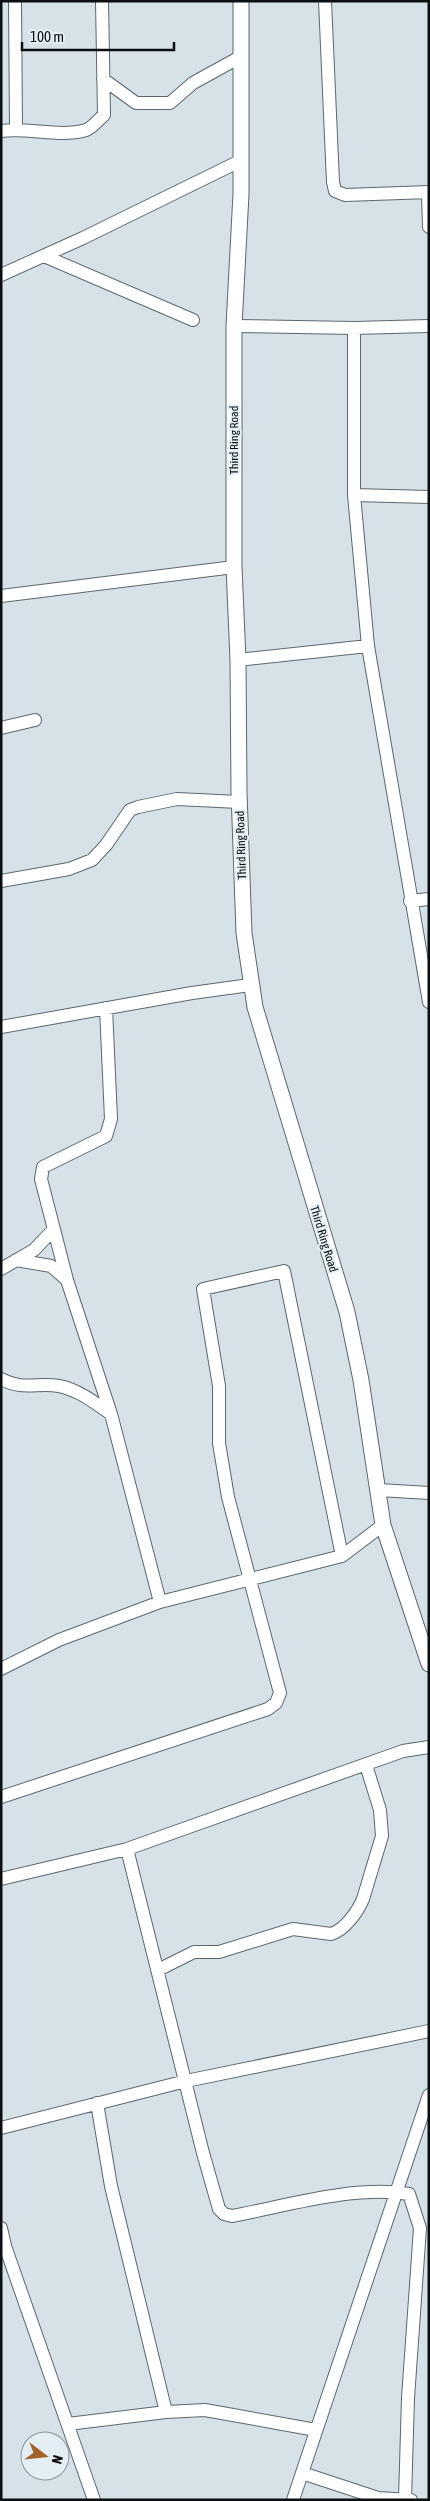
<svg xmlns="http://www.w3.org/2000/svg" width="430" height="2501" font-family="'Asap Condensed',sans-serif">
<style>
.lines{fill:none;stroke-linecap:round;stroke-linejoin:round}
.minor-casing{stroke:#5d676d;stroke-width:14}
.tertiary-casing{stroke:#5d676d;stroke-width:17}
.minor{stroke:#fff;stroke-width:12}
.tertiary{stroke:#fff;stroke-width:15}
.labels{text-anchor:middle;stroke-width:4;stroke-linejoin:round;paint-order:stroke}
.street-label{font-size:12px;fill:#0b0f11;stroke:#e3eff5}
</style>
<rect width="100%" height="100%" fill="#d6e2e7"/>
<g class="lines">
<defs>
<path id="minor" d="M 15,1 L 16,129
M 325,1 L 333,182 L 335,191 L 345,195 L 429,192
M 103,79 L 136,103 L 170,103 L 193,83 L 242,56
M 1,131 C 29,127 59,138 86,130 C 92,128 99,119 104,115 L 102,1
M 428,193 L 429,227
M 44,256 L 193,320
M 1,275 L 83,238 L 240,161
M 234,326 L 354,328 L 429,326
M 354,328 L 354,495 L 368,646 L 429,1002
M 354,495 L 429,497
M 1,596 L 234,567
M 238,660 L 368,646
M 1,728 L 35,720
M 1,881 L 69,869 L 92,860 L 106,845 L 130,810 L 138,807 L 177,799 L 239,802
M 410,901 L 429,899
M 106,1008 L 111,1119 L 106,1136 L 43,1167 L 41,1179 L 67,1280 L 111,1414 L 160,1602
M 1,1027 L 192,993 L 250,985
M 16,1260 L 51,1266 L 67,1280
M 1,1269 L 34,1250 L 54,1229
M 1,1379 C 23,1391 38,1382 59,1386 C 79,1390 95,1403 111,1414
M 379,1490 L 429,1493
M 1,1669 L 59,1640 L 160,1602 L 342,1556 L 383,1525
M 1,1797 L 268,1709 L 276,1703 L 280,1693 L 228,1497 L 219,1443 L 219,1386 L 203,1289 L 284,1271 L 342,1556
M 127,1849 L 203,2153 L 219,2209 L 224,2214 L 232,2216 C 286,2206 354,2185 409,2194 L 420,2228 L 408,2398 L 405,2499
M 1,1879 L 127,1849 L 403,1751 L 429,1747
M 158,1970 L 194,1952 L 219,1952 L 293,1929 L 331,1934 C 345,1930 358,1911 363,1899 L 382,1836 L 380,1810 L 366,1765
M 97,2103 L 111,2186 L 166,2412
M 1,2128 L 186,2081 L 429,2031
M 1,2228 L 5,2246 L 94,2500
M 68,2424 L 166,2412 L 205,2410 L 316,2430
M 302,2473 L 429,2095
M 293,2500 L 302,2473 L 378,2498 L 411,2500"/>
<path id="tertiary" d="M 241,1 L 241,194 L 234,326 L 234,567 L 238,660 L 239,792 L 244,933 L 255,1007 L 347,1312 L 361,1380 L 383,1525 L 429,1664"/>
</defs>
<use href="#minor" class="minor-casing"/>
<use href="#tertiary" class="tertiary-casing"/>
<use href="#minor" class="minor"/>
<use href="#tertiary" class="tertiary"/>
</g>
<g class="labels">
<g class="street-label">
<text transform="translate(234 440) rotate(-90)" y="4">Third Ring Road</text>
<text transform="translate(241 845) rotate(-92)" y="4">Third Ring Road</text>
<text transform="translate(324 1239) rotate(73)" y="4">Third Ring Road</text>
</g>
</g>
<rect width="430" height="2501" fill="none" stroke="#0b0f11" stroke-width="5"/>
<g transform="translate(45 2456) rotate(106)"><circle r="24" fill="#e3eff5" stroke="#8d959a"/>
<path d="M0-4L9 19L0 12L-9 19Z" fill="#a2632a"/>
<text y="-8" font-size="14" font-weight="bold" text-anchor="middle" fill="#0b0f11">N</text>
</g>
<path d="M22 42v8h152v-8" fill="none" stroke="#0b0f11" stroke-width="2.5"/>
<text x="30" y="42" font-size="15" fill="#0b0f11" stroke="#e3eff5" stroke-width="4" paint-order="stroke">100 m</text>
</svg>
